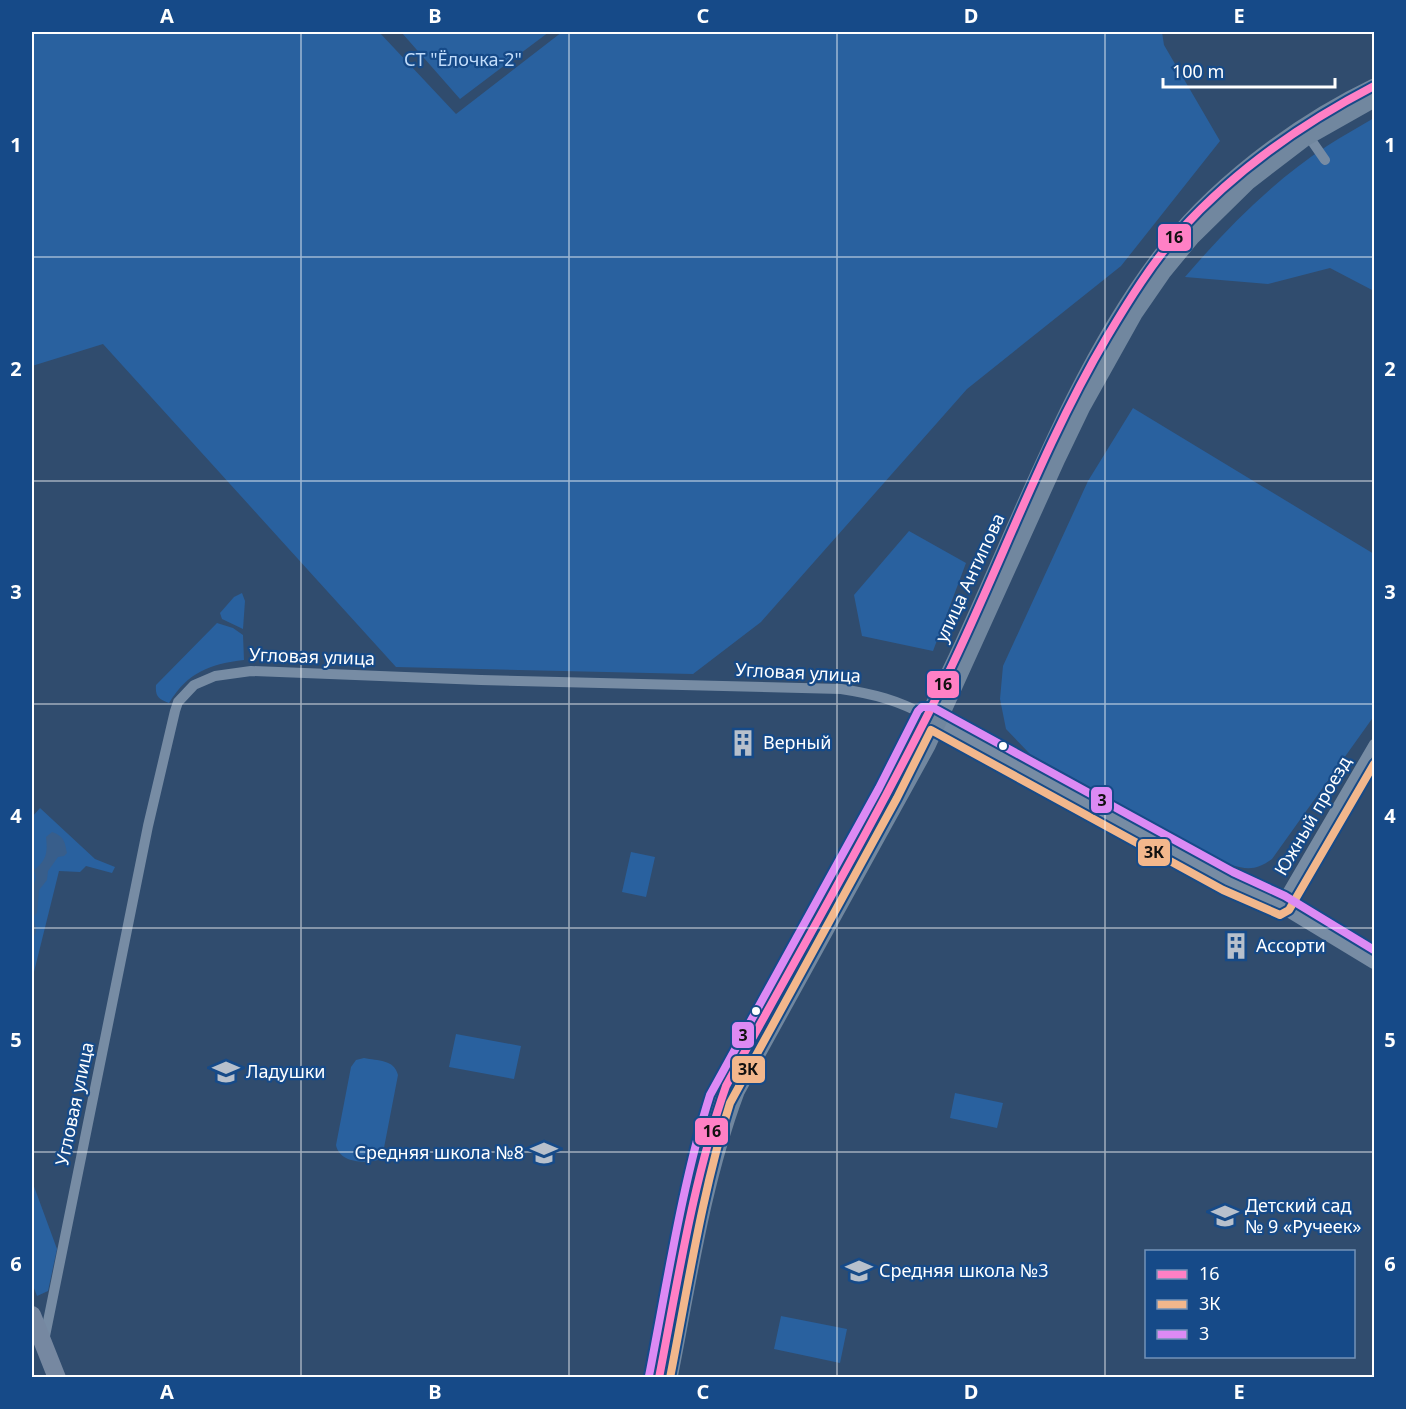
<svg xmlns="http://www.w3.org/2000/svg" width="1406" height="1409" font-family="'Noto Sans',sans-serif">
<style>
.green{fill:#29619f}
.water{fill:#385e8b}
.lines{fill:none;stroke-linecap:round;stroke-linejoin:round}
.minor{stroke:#778ca4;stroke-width:10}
.tertiary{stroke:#778ca4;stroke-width:14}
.secondary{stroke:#71879f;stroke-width:15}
.primary{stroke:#7688a1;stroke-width:18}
.bus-1-casing{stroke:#164a88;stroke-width:12}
.bus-2-casing{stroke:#164a88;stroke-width:12}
.bus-3-casing{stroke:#164a88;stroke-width:12}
.bus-1{stroke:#ff80c5;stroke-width:8}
.bus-2{stroke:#f2b78c;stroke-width:8}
.bus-3{stroke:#dc8af4;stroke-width:8}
.grid{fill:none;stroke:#fff;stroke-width:1.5;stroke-opacity:0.55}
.bus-dot{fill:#fff;stroke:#164a88;stroke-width:2}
.labels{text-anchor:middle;stroke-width:4.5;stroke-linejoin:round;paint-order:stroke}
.park-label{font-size:18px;fill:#c2ddfb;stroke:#164a88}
.street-label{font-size:18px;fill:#fff;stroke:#164a88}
.poi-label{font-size:18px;fill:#fff;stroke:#164a88;text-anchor:start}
.line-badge{stroke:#164a88;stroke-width:2}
.pale-badge-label{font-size:16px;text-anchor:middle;font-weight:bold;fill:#111}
.neatline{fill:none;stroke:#fff;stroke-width:2}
.grid-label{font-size:20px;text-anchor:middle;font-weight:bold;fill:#fff}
</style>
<rect width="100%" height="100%" fill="#304c6e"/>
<path class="green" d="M 32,32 L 379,32 L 456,114 L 562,32 L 1162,32 L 1164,45 L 1220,141 L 1121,266 L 967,389 L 761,622 L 693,674 L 396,667 L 103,344 L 32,366 Z
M 403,32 L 549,32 L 460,99 L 402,33 Z
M 1374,118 L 1374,291 L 1330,268 L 1268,284 L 1185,277 C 1227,228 1273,181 1327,146 C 1342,136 1359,127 1374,118 Z
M 1133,408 L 1374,554 L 1374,716 L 1272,859 C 1257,870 1248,870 1231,865 L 1030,754 L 1006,729 L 1000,699 L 1003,666 L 1088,481 Z
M 909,531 L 966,563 L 933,651 L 862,636 L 854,595 Z
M 242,593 L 245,601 L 243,629 L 222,619 L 220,613 L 234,597 Z
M 217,623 L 233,628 L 243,635 L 244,660 C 210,664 188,672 169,703 C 159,699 155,697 156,685 Z
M 40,808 L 95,859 L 115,867 L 112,873 L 86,866 L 80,872 L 59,871 L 32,980 L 32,817 Z
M 631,852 L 655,857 L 646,897 L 622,892 Z
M 456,1034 L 521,1046 L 514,1079 L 449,1067 Z
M 364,1058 C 378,1061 394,1059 398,1075 L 383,1153 L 378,1160 C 363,1164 339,1162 336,1145 L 351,1067 L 356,1060 Z
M 955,1093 L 1003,1103 L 997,1128 L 950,1118 Z
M 32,1181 L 57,1249 L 48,1291 L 37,1296 L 32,1283 Z
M 781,1316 L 847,1329 L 840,1363 L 774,1349 Z"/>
<path class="water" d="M 52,832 C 64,836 65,842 67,853 L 64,856 L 58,857 L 48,871 L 47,880 L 39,890 L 37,913 L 32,918 C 36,926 39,932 32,938 L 32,892 L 36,877 L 34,870 C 46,861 48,853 46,837 Z"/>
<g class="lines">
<path class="minor" d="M 1309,137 L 1325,160
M 1280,905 L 1374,744
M 44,1341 L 148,826 L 175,711 L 178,702 L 194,685 L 215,676 L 251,671 L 481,680 L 841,689 C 874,694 897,700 927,716"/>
<path class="tertiary" d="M 929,718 L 1228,881 L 1280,905 L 1374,962"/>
<path class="secondary" d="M 659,1378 L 686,1240 L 711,1128 L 726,1086 C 800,950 878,817 946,678 C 1013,541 1066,382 1157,260 C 1210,188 1295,124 1374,86
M 670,1378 C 689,1282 703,1183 737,1092 L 928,746 L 1058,459 L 1083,407 L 1135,314 L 1164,272 L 1192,238 L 1249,182 L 1305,139 L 1374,100"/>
<path class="primary" d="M 32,1315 L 57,1378"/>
<defs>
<path id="bus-1" d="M 659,1378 C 678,1280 693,1180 726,1086 C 800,951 878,817 946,678 C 1001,565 1043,445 1107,337 C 1129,300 1152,263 1180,231 C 1235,170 1301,124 1374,86"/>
<path id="bus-2" d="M 670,1378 C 688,1286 702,1192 730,1103 L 897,798 L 931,730 L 1223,890 L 1280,915 L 1289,910 L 1374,764"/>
<path id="bus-3" d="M 649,1376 C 667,1284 682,1184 710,1095 L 879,788 L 918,711 L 922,707 L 932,707 L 1233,872 L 1285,896 L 1374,950"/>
</defs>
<use href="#bus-1" class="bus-1-casing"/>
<use href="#bus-2" class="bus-2-casing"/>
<use href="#bus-3" class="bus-3-casing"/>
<use href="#bus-1" class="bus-1"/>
<use href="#bus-2" class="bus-2"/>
<use href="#bus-3" class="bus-3"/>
</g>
<path class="grid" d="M 301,32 L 301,1378M 569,32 L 569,1378M 837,32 L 837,1378M 1105,32 L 1105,1378M 32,257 L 1374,257M 32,481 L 1374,481M 32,704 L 1374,704M 32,928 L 1374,928M 32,1152 L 1374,1152"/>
<defs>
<symbol id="building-bare" viewBox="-9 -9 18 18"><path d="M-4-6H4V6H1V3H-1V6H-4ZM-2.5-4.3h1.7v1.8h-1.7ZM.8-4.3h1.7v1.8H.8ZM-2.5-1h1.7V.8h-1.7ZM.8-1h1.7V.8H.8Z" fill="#b7c0cc" stroke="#164a88" stroke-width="2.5" paint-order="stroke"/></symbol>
<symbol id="school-bare" viewBox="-9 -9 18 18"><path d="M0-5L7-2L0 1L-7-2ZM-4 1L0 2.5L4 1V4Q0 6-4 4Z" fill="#b7c0cc" stroke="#164a88" stroke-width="2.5" paint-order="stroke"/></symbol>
</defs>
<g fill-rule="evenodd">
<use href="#building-bare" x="724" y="724" width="38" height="38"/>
<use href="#building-bare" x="1217" y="927" width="38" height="38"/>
<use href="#school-bare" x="207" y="1053" width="38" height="38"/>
<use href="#school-bare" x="525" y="1134" width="38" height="38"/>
<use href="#school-bare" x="1206" y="1197" width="38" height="38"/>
<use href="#school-bare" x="840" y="1252" width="38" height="38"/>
</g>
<g class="bus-dot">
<circle cx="1003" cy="746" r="5"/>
<circle cx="756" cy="1011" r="5"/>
</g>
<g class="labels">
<g class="park-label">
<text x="463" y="66">СТ "Ёлочка-2"</text>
</g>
<g class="street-label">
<text transform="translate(970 578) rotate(-65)" y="6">улица Антипова</text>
<text transform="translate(312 657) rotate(2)" y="6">Угловая улица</text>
<text transform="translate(798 673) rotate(3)" y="6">Угловая улица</text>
<text transform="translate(1313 816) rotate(-60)" y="6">Южный проезд</text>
<text transform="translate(75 1104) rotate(-78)" y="6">Угловая улица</text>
</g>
<g class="poi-label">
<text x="763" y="749">Верный</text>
<text x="1256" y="952">Ассорти</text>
<text x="246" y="1078">Ладушки</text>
<text x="524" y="1159" text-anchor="end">Средняя школа №8</text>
<text x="1245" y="1212">Детский сад<tspan x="1245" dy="21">№ 9 «Ручеек»</tspan></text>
<text x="879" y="1277">Средняя школа №3</text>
</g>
</g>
<g class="line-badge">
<rect x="1157" y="223" width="35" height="29" rx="6" fill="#ff80c5"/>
<rect x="926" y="670" width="34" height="29" rx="6" fill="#ff80c5"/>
<rect x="1090" y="786" width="23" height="28" rx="6" fill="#dc8af4"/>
<rect x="1137" y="838" width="34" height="29" rx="6" fill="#f2b78c"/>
<rect x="731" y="1021" width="24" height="28" rx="6" fill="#dc8af4"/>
<rect x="731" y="1055" width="35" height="29" rx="6" fill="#f2b78c"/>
<rect x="694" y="1117" width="35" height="29" rx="6" fill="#ff80c5"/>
</g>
<g class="pale-badge-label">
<text x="1174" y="243">16</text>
<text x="943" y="690">16</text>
<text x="1102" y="806">3</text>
<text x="1154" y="858">3К</text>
<text x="743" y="1041">3</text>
<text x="748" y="1075">3К</text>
<text x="712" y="1137">16</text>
</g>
<rect width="1406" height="1409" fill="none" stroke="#164a88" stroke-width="66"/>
<rect x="1145" y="1250" width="210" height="108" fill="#164a88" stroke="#7392b8" stroke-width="1.5"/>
<rect x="1157" y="1270" width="30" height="9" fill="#ff80c5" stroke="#7392b8" stroke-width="1.5"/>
<text x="1199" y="1280" font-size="18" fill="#ffffff">16</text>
<rect x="1157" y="1300" width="30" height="9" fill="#f2b78c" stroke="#7392b8" stroke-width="1.5"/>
<text x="1199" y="1310" font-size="18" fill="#ffffff">3К</text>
<rect x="1157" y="1330" width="30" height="9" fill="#dc8af4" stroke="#7392b8" stroke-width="1.5"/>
<text x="1199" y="1340" font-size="18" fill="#ffffff">3</text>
<path d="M1163 78v9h172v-9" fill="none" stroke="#ffffff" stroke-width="3"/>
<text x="1172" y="78" font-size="18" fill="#ffffff" stroke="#164a88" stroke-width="4.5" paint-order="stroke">100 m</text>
<rect x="33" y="33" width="1340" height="1343" class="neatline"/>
<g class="grid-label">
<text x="167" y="23">A</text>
<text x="435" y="23">B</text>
<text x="703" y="23">C</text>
<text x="971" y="23">D</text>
<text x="1239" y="23">E</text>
<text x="16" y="152">1</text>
<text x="1390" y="152">1</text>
<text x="16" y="376">2</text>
<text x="1390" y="376">2</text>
<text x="16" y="599">3</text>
<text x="1390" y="599">3</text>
<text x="16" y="823">4</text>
<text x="1390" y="823">4</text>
<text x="16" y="1047">5</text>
<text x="1390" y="1047">5</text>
<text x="16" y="1271">6</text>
<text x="1390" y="1271">6</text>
<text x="167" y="1399">A</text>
<text x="435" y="1399">B</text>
<text x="703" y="1399">C</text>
<text x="971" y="1399">D</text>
<text x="1239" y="1399">E</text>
</g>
</svg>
